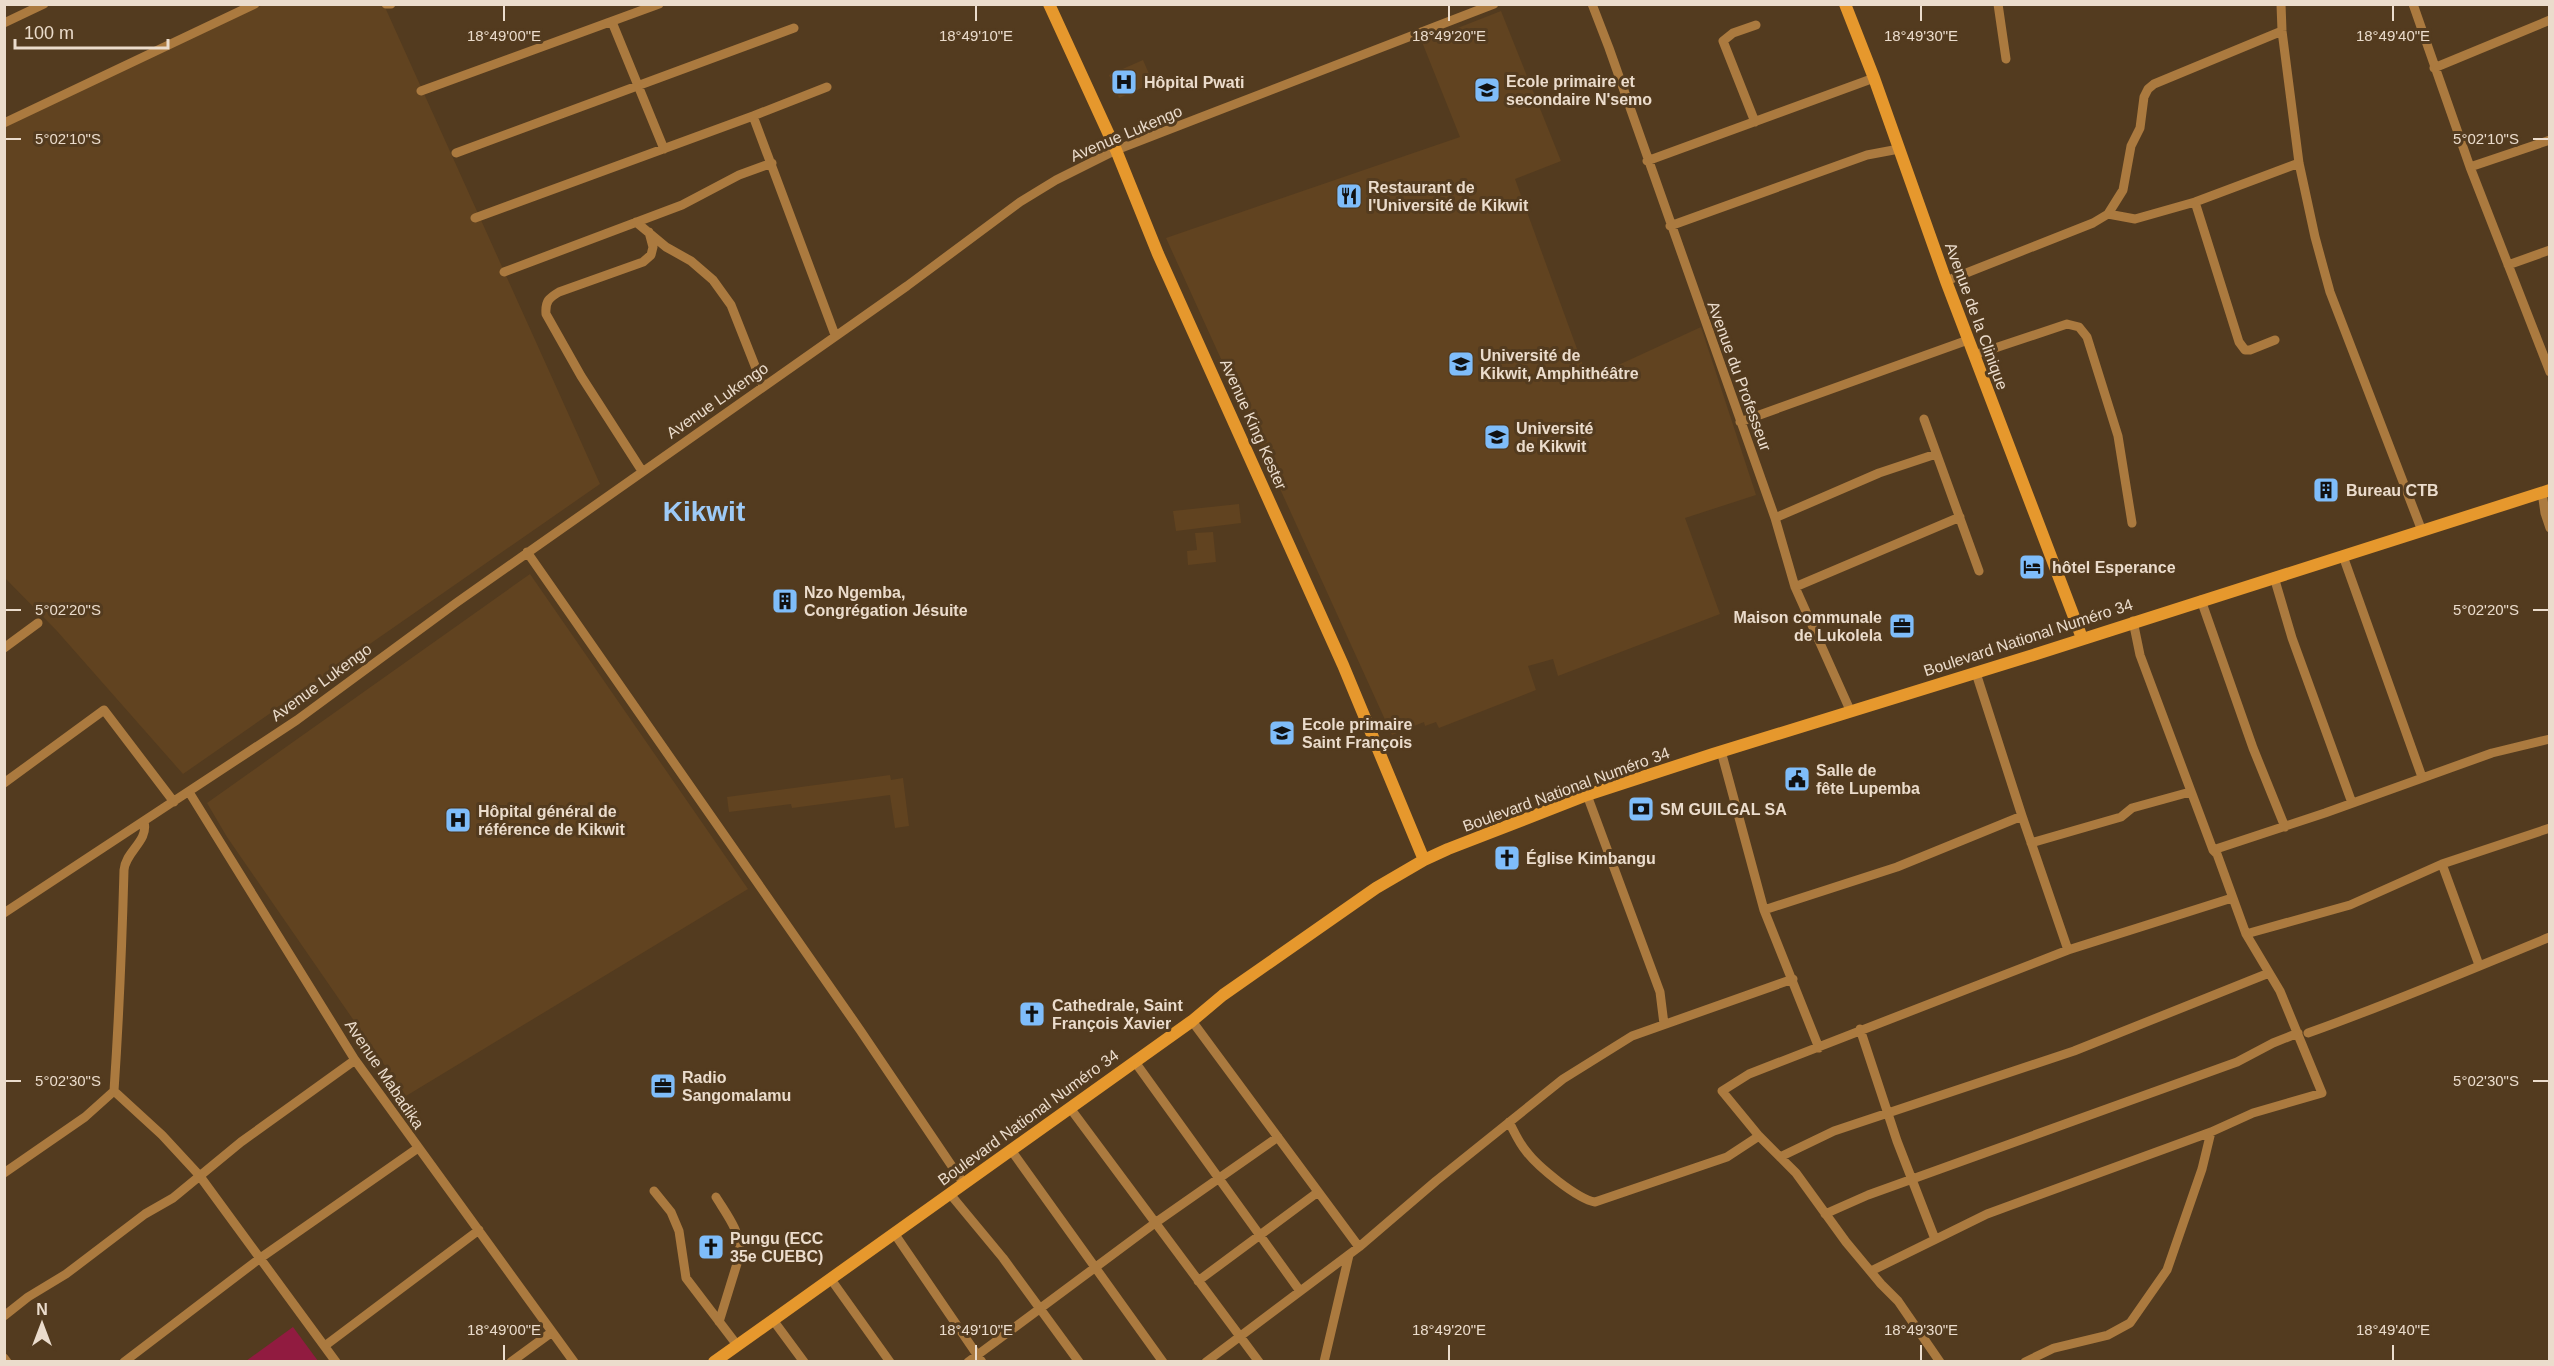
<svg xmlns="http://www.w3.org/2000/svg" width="2554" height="1366" font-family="Arial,sans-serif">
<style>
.built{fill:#614320}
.green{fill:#911b40}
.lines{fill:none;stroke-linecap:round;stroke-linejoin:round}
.street{stroke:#ab7a3f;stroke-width:9}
.secondary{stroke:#e6982d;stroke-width:12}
.ticks{fill:none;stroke:#ebdccc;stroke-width:2}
.labels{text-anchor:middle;stroke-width:6;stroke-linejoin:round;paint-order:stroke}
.poi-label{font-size:16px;font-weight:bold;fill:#ebdccc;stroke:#533b1f;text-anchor:start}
.street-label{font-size:16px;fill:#ebdccc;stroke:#533b1f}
.town-label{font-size:28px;font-weight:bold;fill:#9dcaf7;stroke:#533b1f}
.ticks-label{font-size:15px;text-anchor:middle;fill:#ebdccc;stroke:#533b1f;stroke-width:6;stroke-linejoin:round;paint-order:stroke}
</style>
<rect width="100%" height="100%" fill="#533b1f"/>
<path class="built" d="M 263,5 L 384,5 L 600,484 L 183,774 L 57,631 L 5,578 L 4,120 Z
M 1501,11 L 1561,161 L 1515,179 L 1588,379 L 1701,327 L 1756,495 L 1685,518 L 1720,614 L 1558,676 L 1553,659 L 1528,666 L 1536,690 L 1439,728 L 1436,722 L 1425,726 L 1424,722 L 1392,735 L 1166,238 L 1460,137 L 1422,42 Z
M 1143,60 L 1153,83 L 1119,98 L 1109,75 Z
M 1239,504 L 1241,523 L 1176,531 L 1173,511 Z
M 1213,532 L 1216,562 L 1188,565 L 1187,551 L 1197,550 L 1195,533 Z
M 530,574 L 748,889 L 406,1096 L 227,837 L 207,803 Z
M 890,775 L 891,780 L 903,778 L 909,826 L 895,828 L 890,795 L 792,808 L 791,804 L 729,812 L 727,797 Z"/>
<path class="green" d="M 293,1327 L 318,1361 L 246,1361 Z"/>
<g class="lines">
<path class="street" d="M 386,4 L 391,4
M 1592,4 L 1609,48 L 1775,518 L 1795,587 L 1850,710
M 1998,4 L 2006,59
M 2281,4 L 2282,31 L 2299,163 L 2315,237 L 2330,292 L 2422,531
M 2413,4 L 2470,167 L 2550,372
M 612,22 L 664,149
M 4,23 L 44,4
M 2434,68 L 2550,20
M 421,91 L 659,4
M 753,116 L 835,335
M 1755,122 L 1723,41 L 1733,33 L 1756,25
M 4,123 L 255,4
M 456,153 L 794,28
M 1647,161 L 1874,78
M 2470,167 L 2550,140
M 2195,202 L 2239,342 L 2245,350 L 2250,350 L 2275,340
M 2108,214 L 2123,190 L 2131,146 L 2140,128 L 2144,97 L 2148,89 L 2154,84 L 2282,31
M 475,218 L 753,116 L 827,87
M 636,222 L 666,247 L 691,261 L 713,280 L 731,305 L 763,386
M 1670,226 L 1867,155 L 1899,149
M 2508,265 L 2550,250
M 504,272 L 682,205 L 739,175 L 772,163
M 1946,281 L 2093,223 L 2108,214 L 2135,219 L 2195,202 L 2299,163
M 1974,355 L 2067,324 L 2079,327 L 2087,337 L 2118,436 L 2132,523
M 1924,419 L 1979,571
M 1740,422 L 1968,340
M 642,471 L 581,376 L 546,314 C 545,301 549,298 559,292 L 643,262 L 651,255 L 653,247 L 649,232
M 2542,492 L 2545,513 L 2550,528
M 1775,518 L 1879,473 L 1936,454
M 527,552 L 860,1030 L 964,1184
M 2343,556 L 2422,777
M 2274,577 L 2292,638 L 2352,803
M 1795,587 L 1960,517
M 2201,600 L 2253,748 L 2285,827
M 4,648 L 38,623
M 1976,673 L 2022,816 L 2068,950
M 1721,751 L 1764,910 L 1819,1048
M 4,783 L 104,710 L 174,802
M 189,792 L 355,1060 L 574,1362
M 1587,795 L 1660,992 L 1664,1024
M 2031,843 L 2121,817 L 2132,808 L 2190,792
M 2213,850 L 2325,813 L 2492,753 L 2550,739
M 2442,864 L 2479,965
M 1764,910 L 1897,867 L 2022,816
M 4,913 L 297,720 L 456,603 L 907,286 L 1020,202 L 1056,180 L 1116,150 L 1494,4
M 2246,934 L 2350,905 L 2442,864 L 2550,828
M 1192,1021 L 1359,1247
M 1860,1029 L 1897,1141 L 1935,1239
M 2308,1033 C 2390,1004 2469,970 2550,937
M 1135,1062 L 1300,1291
M 114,1091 L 162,1135 L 199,1175 L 336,1362
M 114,1091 C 119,1017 122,944 124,870 C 125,852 149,841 144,822
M 1070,1108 L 1259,1362
M 1509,1122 C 1514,1131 1519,1143 1526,1151 C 1537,1166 1577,1199 1595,1202 L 1727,1157 L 1759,1136
M 1011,1150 L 1163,1362
M 1780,1157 L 1834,1131 L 2074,1051 L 2269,973
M 4,1173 L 85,1117 L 114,1091
M 654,1191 L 671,1212 L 679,1231 L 686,1278 L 737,1345
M 950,1194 L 1003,1258 L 1079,1362
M 716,1197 C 727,1215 741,1232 740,1254 L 719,1322
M 1825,1214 L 1868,1195 L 2237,1062 L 2273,1043 L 2298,1033
M 894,1233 L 982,1362
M 1871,1271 L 1987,1214 L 2211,1132 L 2253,1113 L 2322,1093 L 2280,991 L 2246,934 L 2217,854 L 2213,850 L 2140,655 L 2133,621
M 830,1278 L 890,1362
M 1198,1281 L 1318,1192
M 4,1316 L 28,1297 L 66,1274 L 145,1214 L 173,1198 L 241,1142 L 355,1060
M 773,1320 L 804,1362
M 326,1345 L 479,1230
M 4,1358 L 7,1362
M 124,1362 L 259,1259 L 418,1148
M 511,1362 L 552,1332
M 968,1362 L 1155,1223 L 1278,1137
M 1206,1362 L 1359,1247 L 1436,1181 L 1563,1079 L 1632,1036 L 1793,979
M 1324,1362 L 1349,1255
M 1940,1362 L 1898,1301 L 1881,1284 L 1846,1242 L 1796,1173 L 1759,1136 L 1722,1091 L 1749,1074 L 2068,950 L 2232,898
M 2025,1362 L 2054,1348 L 2108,1335 L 2130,1323 L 2167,1270 L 2202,1169 L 2211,1132"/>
<path class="secondary" d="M 1049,4 L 1116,150 L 1158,254 L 1343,665 L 1424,860
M 1845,4 L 1874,78 L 1946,281 L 2082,638
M 714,1362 L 1192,1021 L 1223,995 L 1376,888 L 1424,860 L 1448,849 L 1587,795 L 1713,754 L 2030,656 L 2550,490"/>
</g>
<path class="ticks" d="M 504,6 L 504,21M 976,6 L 976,21M 1449,6 L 1449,21M 1921,6 L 1921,21M 2393,6 L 2393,21M 6,139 L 21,139M 2533,139 L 2548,139M 6,610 L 21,610M 2533,610 L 2548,610M 6,1081 L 21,1081M 2533,1081 L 2548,1081M 504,1345 L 504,1360M 976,1345 L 976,1360M 1449,1345 L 1449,1360M 1921,1345 L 1921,1360M 2393,1345 L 2393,1360"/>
<defs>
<symbol id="hospital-square" viewBox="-11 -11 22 22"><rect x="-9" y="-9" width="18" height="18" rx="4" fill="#7fbdfa" stroke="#533b1f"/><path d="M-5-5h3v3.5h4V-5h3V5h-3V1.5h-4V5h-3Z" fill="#111"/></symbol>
<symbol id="university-square" viewBox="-11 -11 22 22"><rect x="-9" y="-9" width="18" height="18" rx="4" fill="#7fbdfa" stroke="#533b1f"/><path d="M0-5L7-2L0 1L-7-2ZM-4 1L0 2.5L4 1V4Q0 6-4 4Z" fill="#111"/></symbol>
<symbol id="restaurant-square" viewBox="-11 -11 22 22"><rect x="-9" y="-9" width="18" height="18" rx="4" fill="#7fbdfa" stroke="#533b1f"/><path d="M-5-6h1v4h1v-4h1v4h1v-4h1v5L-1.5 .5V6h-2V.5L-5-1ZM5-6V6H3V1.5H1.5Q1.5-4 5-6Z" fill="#111"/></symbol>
<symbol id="building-square" viewBox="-11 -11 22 22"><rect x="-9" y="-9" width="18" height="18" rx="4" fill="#7fbdfa" stroke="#533b1f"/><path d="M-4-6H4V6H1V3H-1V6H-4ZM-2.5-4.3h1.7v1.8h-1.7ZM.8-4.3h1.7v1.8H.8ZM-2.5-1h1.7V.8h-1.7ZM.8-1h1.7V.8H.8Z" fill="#111"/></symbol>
<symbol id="hotel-square" viewBox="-11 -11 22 22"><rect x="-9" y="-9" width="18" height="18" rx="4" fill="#7fbdfa" stroke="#533b1f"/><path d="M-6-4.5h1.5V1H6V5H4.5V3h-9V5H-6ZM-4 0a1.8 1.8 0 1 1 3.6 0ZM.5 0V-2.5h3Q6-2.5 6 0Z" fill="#111"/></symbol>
<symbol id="office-square" viewBox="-11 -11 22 22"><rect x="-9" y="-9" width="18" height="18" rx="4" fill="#7fbdfa" stroke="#533b1f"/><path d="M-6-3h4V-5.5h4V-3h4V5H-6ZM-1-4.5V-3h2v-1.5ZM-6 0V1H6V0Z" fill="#111"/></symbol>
<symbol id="school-square" viewBox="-11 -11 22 22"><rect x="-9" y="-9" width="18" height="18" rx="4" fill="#7fbdfa" stroke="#533b1f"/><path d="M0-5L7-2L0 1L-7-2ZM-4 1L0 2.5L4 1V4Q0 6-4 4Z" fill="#111"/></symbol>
<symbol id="civic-square" viewBox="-11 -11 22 22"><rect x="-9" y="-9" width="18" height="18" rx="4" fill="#7fbdfa" stroke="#533b1f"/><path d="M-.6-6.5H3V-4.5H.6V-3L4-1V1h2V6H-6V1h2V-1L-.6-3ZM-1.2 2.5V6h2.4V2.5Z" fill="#111"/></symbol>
<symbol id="bank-square" viewBox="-11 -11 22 22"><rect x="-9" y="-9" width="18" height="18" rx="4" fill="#7fbdfa" stroke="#533b1f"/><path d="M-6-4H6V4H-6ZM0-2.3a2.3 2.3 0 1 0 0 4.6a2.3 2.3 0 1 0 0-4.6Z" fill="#111"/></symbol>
<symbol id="church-square" viewBox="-11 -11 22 22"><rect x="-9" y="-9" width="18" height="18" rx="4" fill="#7fbdfa" stroke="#533b1f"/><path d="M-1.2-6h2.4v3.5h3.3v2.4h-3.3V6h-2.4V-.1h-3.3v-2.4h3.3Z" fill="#111"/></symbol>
</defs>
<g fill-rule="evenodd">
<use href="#hospital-square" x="1109" y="67" width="30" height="30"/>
<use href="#university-square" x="1472" y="75" width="30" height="30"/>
<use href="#restaurant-square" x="1334" y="181" width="30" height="30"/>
<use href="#university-square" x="1446" y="349" width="30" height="30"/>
<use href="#university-square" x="1482" y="422" width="30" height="30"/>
<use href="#building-square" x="2311" y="475" width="30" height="30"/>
<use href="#hotel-square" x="2017" y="552" width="30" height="30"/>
<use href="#building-square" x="770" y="586" width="30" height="30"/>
<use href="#office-square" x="1887" y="611" width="30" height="30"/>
<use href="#school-square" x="1267" y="718" width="30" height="30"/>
<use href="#civic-square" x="1782" y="764" width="30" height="30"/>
<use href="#bank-square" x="1626" y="794" width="30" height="30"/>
<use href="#hospital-square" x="443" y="805" width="30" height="30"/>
<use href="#church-square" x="1492" y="843" width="30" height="30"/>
<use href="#church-square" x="1017" y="999" width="30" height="30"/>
<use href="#office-square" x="648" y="1071" width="30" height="30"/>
<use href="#church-square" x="696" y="1232" width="30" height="30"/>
</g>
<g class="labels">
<g class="poi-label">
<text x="1506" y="87">Ecole primaire et<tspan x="1506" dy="18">secondaire N'semo</tspan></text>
<text x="1144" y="88">Hôpital Pwati</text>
<text x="1368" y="193">Restaurant de<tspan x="1368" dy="18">l'Université de Kikwit</tspan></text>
<text x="1480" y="361">Université de<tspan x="1480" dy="18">Kikwit, Amphithéâtre</tspan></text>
<text x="1516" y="434">Université<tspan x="1516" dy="18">de Kikwit</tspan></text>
<text x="2346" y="496">Bureau CTB</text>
<text x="2052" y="573">hôtel Esperance</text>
<text x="804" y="598">Nzo Ngemba,<tspan x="804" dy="18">Congrégation Jésuite</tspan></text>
<text x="1882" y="623" text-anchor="end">Maison communale<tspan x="1882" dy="18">de Lukolela</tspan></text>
<text x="1302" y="730">Ecole primaire<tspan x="1302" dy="18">Saint François</tspan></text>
<text x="1816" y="776">Salle de<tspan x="1816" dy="18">fête Lupemba</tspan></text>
<text x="1660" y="815">SM GUILGAL SA</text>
<text x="478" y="817">Hôpital général de<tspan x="478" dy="18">référence de Kikwit</tspan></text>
<text x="1526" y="864">Église Kimbangu</text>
<text x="1052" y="1011">Cathedrale, Saint<tspan x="1052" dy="18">François Xavier</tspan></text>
<text x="682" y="1083">Radio<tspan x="682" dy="18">Sangomalamu</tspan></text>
<text x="730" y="1244">Pungu (ECC<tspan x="730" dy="18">35e CUEBC)</tspan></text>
</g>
<g class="street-label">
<text transform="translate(1126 133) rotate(-23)" y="6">Avenue Lukengo</text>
<text transform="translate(1977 316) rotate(70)" y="6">Avenue de la Clinique</text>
<text transform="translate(1740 376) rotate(70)" y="6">Avenue du Professeur</text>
<text transform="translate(717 400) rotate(-35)" y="6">Avenue Lukengo</text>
<text transform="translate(1254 424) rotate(66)" y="6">Avenue King Kester</text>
<text transform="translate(2028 637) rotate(-18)" y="6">Boulevard National Numéro 34</text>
<text transform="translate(321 682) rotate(-36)" y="6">Avenue Lukengo</text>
<text transform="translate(1566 789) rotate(-20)" y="6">Boulevard National Numéro 34</text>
<text transform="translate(385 1074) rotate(56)" y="6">Avenue Mabadika</text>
<text transform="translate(1028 1117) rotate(-36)" y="6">Boulevard National Numéro 34</text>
</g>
<g class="town-label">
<text x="704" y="521">Kikwit</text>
</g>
</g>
<g class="ticks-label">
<text x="504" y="41">18°49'00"E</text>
<text x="976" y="41">18°49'10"E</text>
<text x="1449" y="41">18°49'20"E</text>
<text x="1921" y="41">18°49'30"E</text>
<text x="2393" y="41">18°49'40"E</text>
<text x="68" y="144">5°02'10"S</text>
<text x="2486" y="144">5°02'10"S</text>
<text x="68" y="615">5°02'20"S</text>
<text x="2486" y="615">5°02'20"S</text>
<text x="68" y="1086">5°02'30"S</text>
<text x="2486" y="1086">5°02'30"S</text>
<text x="504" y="1335">18°49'00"E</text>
<text x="976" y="1335">18°49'10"E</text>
<text x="1449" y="1335">18°49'20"E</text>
<text x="1921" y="1335">18°49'30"E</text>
<text x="2393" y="1335">18°49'40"E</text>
</g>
<rect width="2554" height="1366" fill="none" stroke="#ebdccc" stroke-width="12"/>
<g transform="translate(42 1324)" stroke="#533b1f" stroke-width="4.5" paint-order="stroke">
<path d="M0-4.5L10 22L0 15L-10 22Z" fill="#ebdccc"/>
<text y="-9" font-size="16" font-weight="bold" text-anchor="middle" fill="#ebdccc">N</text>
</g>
<path d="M15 39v9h153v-9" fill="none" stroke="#ebdccc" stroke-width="3"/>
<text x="24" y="39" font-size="18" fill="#ebdccc" stroke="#533b1f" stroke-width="4.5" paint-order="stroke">100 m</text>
</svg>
